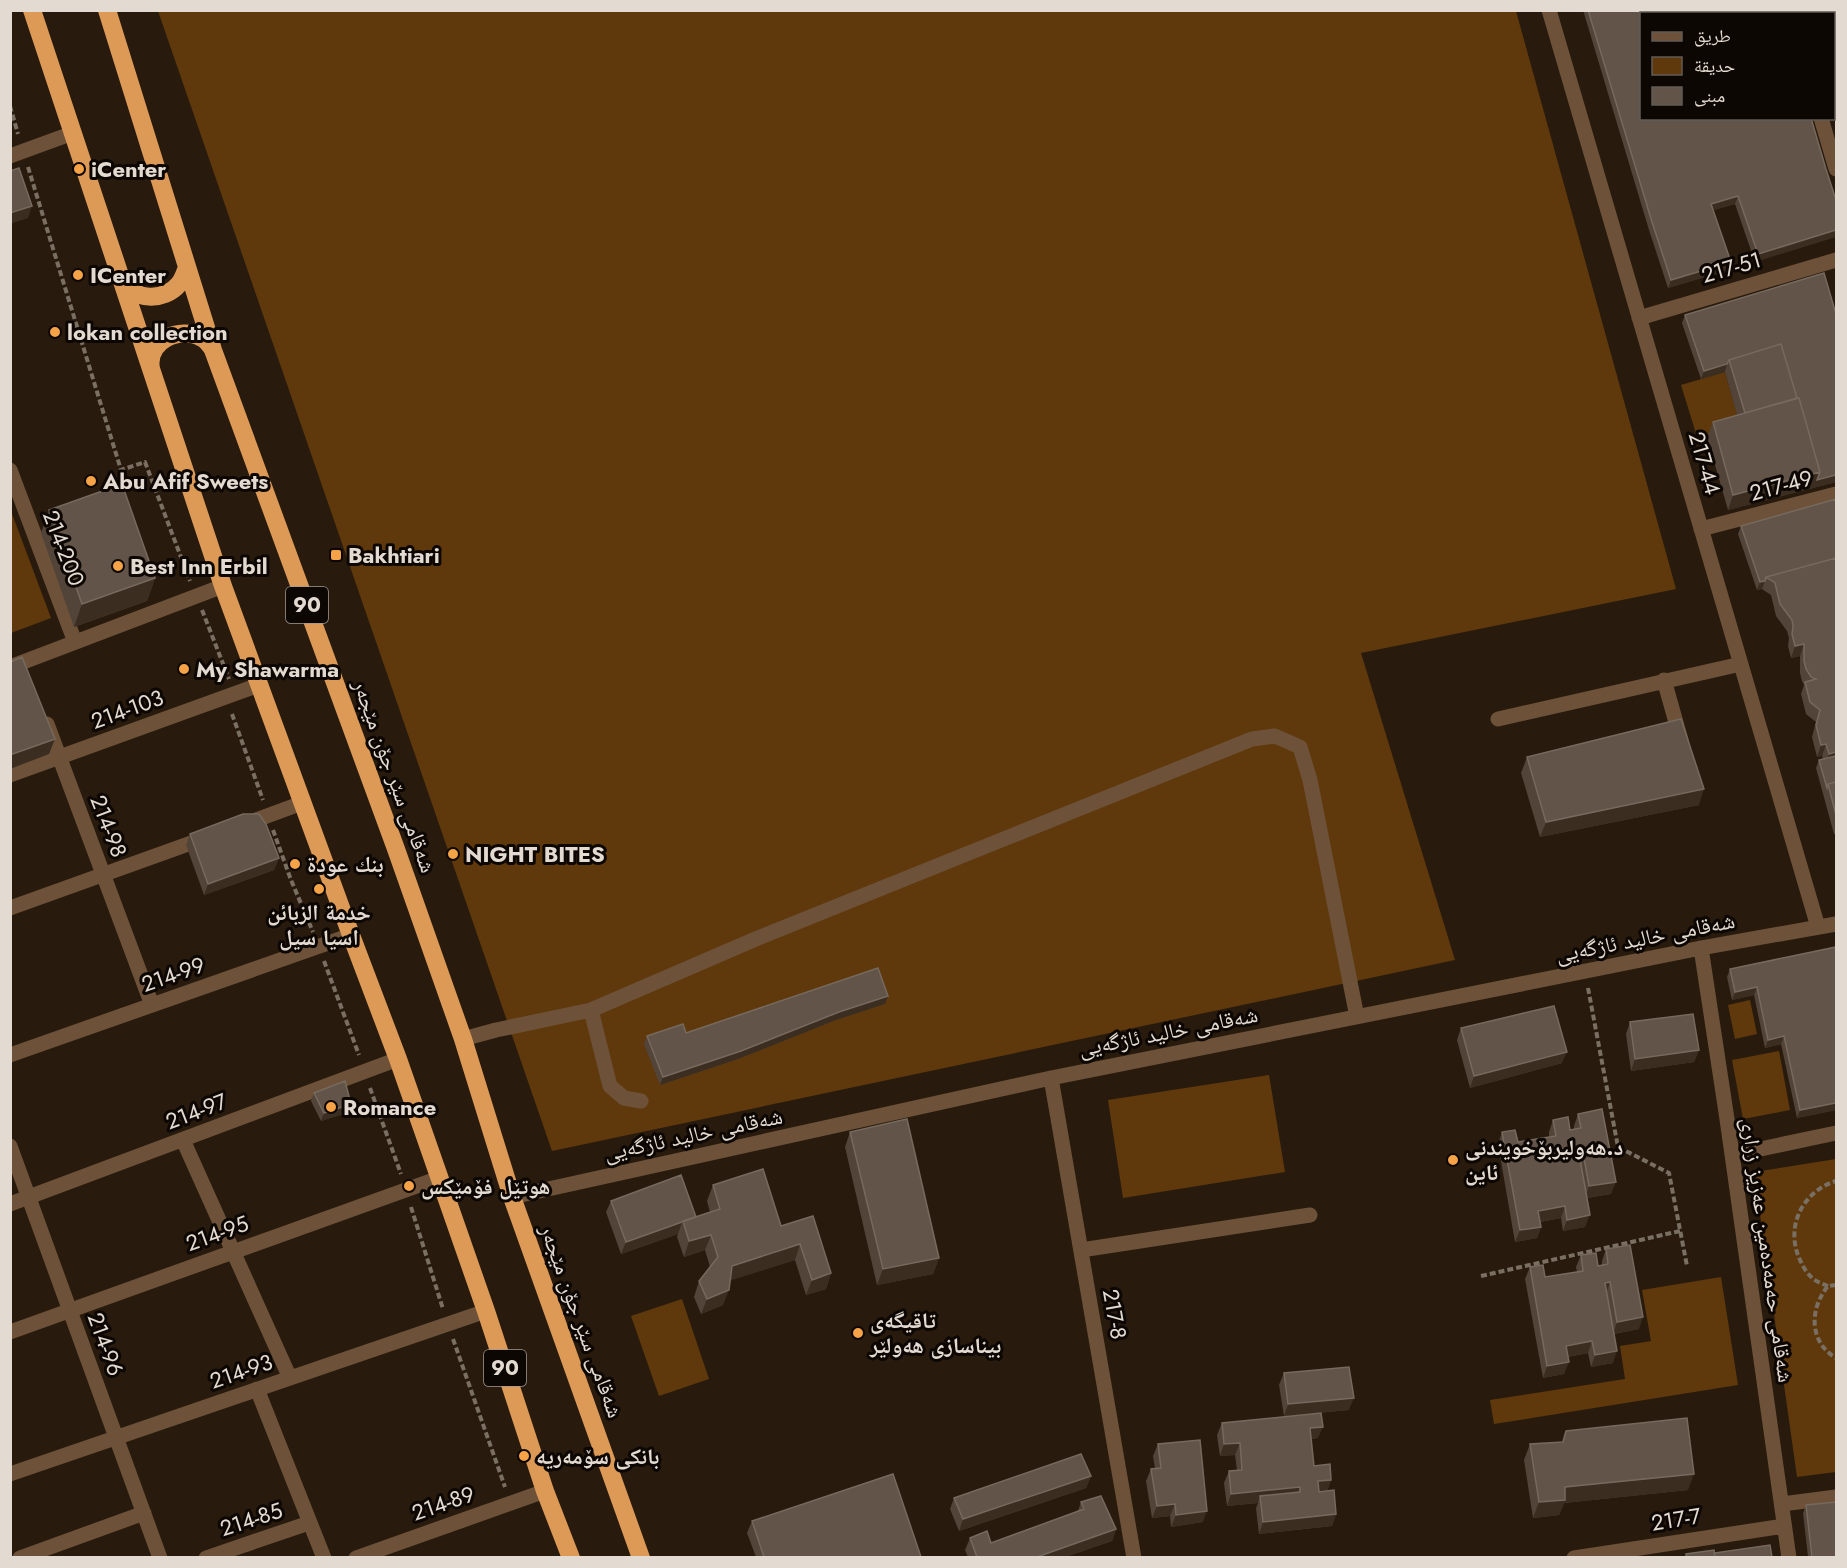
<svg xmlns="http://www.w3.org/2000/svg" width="1847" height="1568" font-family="Jost,'Noto Naskh Arabic',sans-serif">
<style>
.green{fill:#5f390c}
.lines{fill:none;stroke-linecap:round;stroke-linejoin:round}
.path{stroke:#7a6f63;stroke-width:4;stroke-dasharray:6 3;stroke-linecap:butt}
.minor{stroke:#6d5239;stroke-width:15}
.highway{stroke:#dd9a57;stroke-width:18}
.wall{fill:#524438}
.shaded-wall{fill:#3b2d20}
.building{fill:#625448;stroke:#76695e;stroke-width:1.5}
.poi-dot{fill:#f6a247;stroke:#0c0703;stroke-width:2}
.labels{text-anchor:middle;stroke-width:6;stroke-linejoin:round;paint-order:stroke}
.shield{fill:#0c0703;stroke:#a29b93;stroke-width:1.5}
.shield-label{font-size:21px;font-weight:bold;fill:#e3dad1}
.poi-label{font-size:22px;font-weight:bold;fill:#e3dad1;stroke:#0c0703;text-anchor:start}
.street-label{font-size:22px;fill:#e3dad1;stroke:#0c0703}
</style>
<rect width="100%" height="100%" fill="#281b0e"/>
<path class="green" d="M 158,11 L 1516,11 L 1676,589 L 1361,653 L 1455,960 L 552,1151 Z
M 1725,372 L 1741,428 L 1698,440 L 1681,385 Z
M 11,511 L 51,618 L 11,633 L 10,633 Z
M 1750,1000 L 1757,1034 L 1735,1039 L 1728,1005 Z
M 1779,1051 L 1790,1110 L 1743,1119 L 1732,1060 Z
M 1269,1075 L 1285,1172 L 1123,1198 L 1108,1100 Z
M 1836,1159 L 1836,1472 L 1797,1477 L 1754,1172 Z
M 1721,1277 L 1738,1385 L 1494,1424 L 1490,1400 L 1625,1379 L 1620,1346 L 1651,1341 L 1642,1290 Z
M 682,1299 L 709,1379 L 659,1396 L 631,1316 Z"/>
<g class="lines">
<path class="path" d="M 10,106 L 18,134
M 28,167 L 121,470 L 145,462 L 190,581
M 202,610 L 229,679
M 232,714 L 263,800
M 273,830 L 291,880 L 313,932
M 324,961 L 359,1055
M 1588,988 L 1618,1147 L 1669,1173 L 1687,1266
M 370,1088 L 401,1174
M 411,1207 L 443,1309
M 1481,1276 L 1680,1231
M 1836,1285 L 1828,1286 C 1809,1309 1809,1342 1836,1358
M 1828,1286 C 1824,1284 1819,1283 1815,1280 C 1809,1276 1804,1269 1801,1262 C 1784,1229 1801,1192 1836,1181
M 453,1339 L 505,1487"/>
<path class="minor" d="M 1549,10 L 1818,927
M 1790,10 L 1791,14
M 1821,118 L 1836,169
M 10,156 L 73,133
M 1639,318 L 1836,260
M 10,470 L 75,642
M 1701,529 L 1836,494
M 10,667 L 223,586
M 1664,680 L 1681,740
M 1498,719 L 1741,664
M 47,724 L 152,1005
M 10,775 L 259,685
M 245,824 L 302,803
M 10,908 L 205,838
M 1701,948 L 1727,1119 L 1789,1558
M 591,1010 L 610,1086 L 624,1098 L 641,1101
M 463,1039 L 496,1030 L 591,1010 L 758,938 L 1252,739 L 1275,736 L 1300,747 L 1310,780 L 1357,1017
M 10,1055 L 351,935
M 1051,1078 L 1134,1558
M 183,1140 L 290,1378
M 10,1146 L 160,1558
M 1732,1155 L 1836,1133
M 512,1197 L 1051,1078 L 1701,948 L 1836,924
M 10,1204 L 398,1059
M 1081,1250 L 1310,1215
M 10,1332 L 439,1178
M 257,1389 L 324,1558
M 10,1474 L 486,1311
M 1782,1504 L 1836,1497
M 20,1558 L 144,1513
M 206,1558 L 309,1523
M 356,1558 L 545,1491
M 1574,1558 L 1784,1526"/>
<path class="highway" d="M 32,10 L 223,586 L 351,935 L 398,1059 L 486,1311 L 545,1491 L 571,1558
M 107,10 L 213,350 L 396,849 L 463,1039 L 512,1197 L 641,1558
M 122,280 C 133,301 164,302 179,284 C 183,279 185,273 187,267
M 151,369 C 146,341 180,325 202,338 C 206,340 209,344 212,348"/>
</g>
<path class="wall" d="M 1583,10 L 1778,10 L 1811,118 L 1755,262 L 1735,204 L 1713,210 L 1731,262 L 1728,270 L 1668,288 L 1649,230 Z
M 1836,314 L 1836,482 L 1728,510 L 1707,437 L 1713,422 L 1737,415 L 1725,372 L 1701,379 L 1682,323 L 1685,315 Z
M 1836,499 L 1836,834 L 1834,834 L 1816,768 L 1819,760 L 1823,759 L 1822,756 L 1817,757 L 1812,737 L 1816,722 L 1806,714 L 1801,694 L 1804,685 L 1802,681 L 1800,673 L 1800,656 L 1791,658 L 1788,646 L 1789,638 L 1787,631 L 1776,616 L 1771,595 L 1762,589 L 1757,590 L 1738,534 L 1741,526 Z
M 49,510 L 155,578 L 147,601 L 74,627 L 41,533 Z
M 1527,757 L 1699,805 L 1540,837 L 1521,773 Z
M 190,834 L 279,858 L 274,870 L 204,895 L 186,845 Z
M 1836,947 L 1836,1110 L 1797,1118 L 1781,1044 L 1765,1048 L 1754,995 L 1732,1000 L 1727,977 L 1730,969 Z
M 888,996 L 885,1004 L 836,1020 L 738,1059 L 660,1085 L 644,1044 L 647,1036 L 686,1033 Z
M 1630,1022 L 1699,1050 L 1694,1062 L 1631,1071 L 1626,1034 Z
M 1461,1028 L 1562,1063 L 1470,1088 L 1457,1040 Z
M 314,1093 L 349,1112 L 321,1121 L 311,1101 Z
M 1578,1114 L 1611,1194 L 1587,1198 L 1585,1227 L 1563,1231 L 1561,1218 L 1540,1222 L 1541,1227 L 1537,1238 L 1515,1242 L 1498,1144 L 1502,1132 L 1518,1142 L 1549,1137 L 1549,1132 L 1553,1120 L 1570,1130 L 1574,1130 L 1574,1126 Z
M 850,1132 L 939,1258 L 933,1274 L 877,1285 L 845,1147 Z
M 713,1185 L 781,1226 L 831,1273 L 826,1289 L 806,1295 L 795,1260 L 730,1280 L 723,1305 L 701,1314 L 694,1297 L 699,1281 L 710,1267 L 705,1250 L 684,1257 L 677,1237 L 678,1234 L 621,1254 L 606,1212 L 611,1201 L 696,1217 L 710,1212 L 707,1201 Z
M 1606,1249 L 1639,1329 L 1614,1334 L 1613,1363 L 1591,1367 L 1588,1353 L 1568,1357 L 1564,1374 L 1543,1378 L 1525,1279 L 1530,1267 L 1545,1277 L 1577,1272 L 1576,1267 L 1581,1255 L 1598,1266 L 1602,1265 L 1602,1261 Z
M 1284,1373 L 1349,1410 L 1284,1416 L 1279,1385 Z
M 1222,1423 L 1318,1438 L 1311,1439 L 1314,1466 L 1331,1480 L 1327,1491 L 1336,1514 L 1332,1526 L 1259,1534 L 1256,1508 L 1258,1503 L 1227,1506 L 1224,1483 L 1229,1471 L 1237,1470 L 1235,1455 L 1220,1456 L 1217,1435 Z
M 1566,1431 L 1688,1490 L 1564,1503 L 1559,1515 L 1533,1518 L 1524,1460 L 1530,1444 L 1562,1442 Z
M 1158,1444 L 1203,1522 L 1171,1527 L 1170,1516 L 1152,1518 L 1146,1481 L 1151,1469 L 1155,1468 L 1153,1456 Z
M 1091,1476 L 1086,1488 L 959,1531 L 950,1509 L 954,1498 Z
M 1081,1502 L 1116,1529 L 1112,1541 L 1065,1557 L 968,1557 L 965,1550 L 970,1538 L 991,1543 L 1078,1511 Z
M 1806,1505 L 1836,1557 L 1808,1557 L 1803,1513 Z
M 752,1521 L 921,1557 L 756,1557 L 747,1533 Z"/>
<path class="shaded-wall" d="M 1738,196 L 1735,204 L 1708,212 L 1711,204 Z
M 32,206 L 28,218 L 10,224 L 10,213 Z
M 1836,230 L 1836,237 L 1755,262 L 1758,254 Z
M 1731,262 L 1728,270 L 1668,288 L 1671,280 Z
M 1727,364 L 1725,372 L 1701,379 L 1704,371 Z
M 1820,472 L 1836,475 L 1836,482 L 1728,510 L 1733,495 Z
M 155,578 L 147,601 L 74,627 L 82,604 Z
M 1765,581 L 1762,589 L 1757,590 L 1760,582 Z
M 1804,644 L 1800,656 L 1791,658 L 1795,646 Z
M 55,739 L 49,754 L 10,769 L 10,755 Z
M 1826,744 L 1822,756 L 1817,757 L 1821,745 Z
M 1836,752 L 1836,763 L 1825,766 L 1829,754 Z
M 1704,789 L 1699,805 L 1540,837 L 1546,822 Z
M 279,858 L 274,870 L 204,895 L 208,884 Z
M 1757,987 L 1754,995 L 1732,1000 L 1735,992 Z
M 888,996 L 885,1004 L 836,1020 L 738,1059 L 660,1085 L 663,1077 L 839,1012 Z
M 1784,1036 L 1781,1044 L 1765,1048 L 1768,1040 Z
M 1699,1050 L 1694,1062 L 1631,1071 L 1635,1059 Z
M 1567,1052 L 1562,1063 L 1470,1088 L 1474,1076 Z
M 1836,1103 L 1836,1110 L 1797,1118 L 1800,1110 Z
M 351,1104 L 349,1112 L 321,1121 L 324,1113 Z
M 1582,1147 L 1578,1159 L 1578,1148 Z
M 1616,1182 L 1611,1194 L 1585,1198 L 1589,1186 Z
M 1565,1206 L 1561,1218 L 1534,1223 L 1538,1211 Z
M 1590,1215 L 1585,1227 L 1563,1231 L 1567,1220 Z
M 682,1222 L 678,1234 L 621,1254 L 626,1242 Z
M 1541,1227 L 1537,1238 L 1515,1242 L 1520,1230 Z
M 711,1235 L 705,1250 L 684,1257 L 689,1241 Z
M 800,1244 L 795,1260 L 726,1282 L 732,1266 Z
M 939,1258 L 933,1274 L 877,1285 L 883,1269 Z
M 831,1273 L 826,1289 L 806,1295 L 812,1280 Z
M 1610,1282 L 1606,1294 L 1605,1283 Z
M 729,1290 L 723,1305 L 701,1314 L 707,1299 Z
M 1643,1317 L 1639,1329 L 1613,1334 L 1617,1322 Z
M 1592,1341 L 1588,1353 L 1561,1358 L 1566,1346 Z
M 1617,1351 L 1613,1363 L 1591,1367 L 1595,1355 Z
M 1569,1362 L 1564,1374 L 1543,1378 L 1547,1366 Z
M 1354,1398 L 1349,1410 L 1284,1416 L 1288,1404 Z
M 1323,1427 L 1318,1438 L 1306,1439 L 1310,1428 Z
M 1240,1443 L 1235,1455 L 1220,1456 L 1224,1444 Z
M 1694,1474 L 1688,1490 L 1564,1503 L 1559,1515 L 1533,1518 L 1539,1502 L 1565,1487 Z
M 1091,1476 L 1086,1488 L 959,1531 L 963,1519 Z
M 1331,1480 L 1327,1491 L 1314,1493 L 1318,1481 Z
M 1300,1487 L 1295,1499 L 1260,1496 L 1258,1503 L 1227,1506 L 1231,1494 Z
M 1175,1504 L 1170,1516 L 1152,1518 L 1157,1506 Z
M 1207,1511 L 1203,1522 L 1171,1527 L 1176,1515 Z
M 1336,1514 L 1332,1526 L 1259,1534 L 1263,1522 Z
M 1116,1529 L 1112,1541 L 1065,1557 L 1037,1557 Z"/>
<path class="building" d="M 1588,10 L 1778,10 L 1779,14 L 1641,14 L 1641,118 L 1811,118 L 1826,169 L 1836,200 L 1836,230 L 1758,254 L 1738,196 L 1711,204 L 1731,262 L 1671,280 L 1652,222 Z
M 19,168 L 32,206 L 10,213 L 10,171 Z
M 1824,273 L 1836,314 L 1836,475 L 1817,480 L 1820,472 L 1799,398 L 1797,398 L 1781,344 L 1729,360 L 1727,364 L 1704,371 L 1685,315 Z
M 1781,344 L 1797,398 L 1745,413 L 1729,360 Z
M 1799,398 L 1820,472 L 1733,495 L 1713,422 Z
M 122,484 L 155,578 L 82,604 L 49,510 Z
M 1836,499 L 1836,558 L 1766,577 L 1765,581 L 1760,582 L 1741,526 Z
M 1836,558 L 1836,752 L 1829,754 L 1826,744 L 1821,745 L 1816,725 L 1820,710 L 1810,702 L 1805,682 L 1816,679 L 1811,677 L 1806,669 L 1804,661 L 1804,644 L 1795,646 L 1792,634 L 1793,626 L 1792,620 L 1780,604 L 1775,583 L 1766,577 Z
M 22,657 L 55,739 L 10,755 L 10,662 Z
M 1681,719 L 1704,789 L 1546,822 L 1527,757 Z
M 1836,756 L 1836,782 L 1828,784 L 1827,788 L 1819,760 Z
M 1836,782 L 1836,815 L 1828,784 Z
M 243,814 L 259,814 L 266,824 L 279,858 L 208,884 L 190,834 Z
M 1836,947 L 1836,1103 L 1800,1110 L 1784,1036 L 1768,1040 L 1757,987 L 1735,992 L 1730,969 Z
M 878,968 L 888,996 L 839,1012 L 741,1051 L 663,1077 L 647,1036 L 683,1024 L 686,1033 Z
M 1554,1006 L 1567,1052 L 1474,1076 L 1461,1028 Z
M 1693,1014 L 1699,1050 L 1635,1059 L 1630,1022 Z
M 345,1081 L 351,1104 L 324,1113 L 314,1093 Z
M 1602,1109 L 1616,1182 L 1589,1186 L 1582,1147 L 1578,1148 L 1590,1215 L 1567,1220 L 1565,1206 L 1538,1211 L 1541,1227 L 1520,1230 L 1502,1132 L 1515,1130 L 1518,1142 L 1556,1136 L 1553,1120 L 1568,1117 L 1570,1130 L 1581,1128 L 1578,1114 Z
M 907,1119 L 939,1258 L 883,1269 L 850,1132 Z
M 763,1169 L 781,1226 L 813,1216 L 831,1273 L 812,1280 L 800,1244 L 732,1266 L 729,1290 L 707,1299 L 699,1281 L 718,1257 L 711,1235 L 689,1241 L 683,1221 L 720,1209 L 713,1185 Z
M 681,1175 L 696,1217 L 626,1242 L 611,1201 Z
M 1630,1245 L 1643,1317 L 1617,1322 L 1610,1282 L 1605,1283 L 1617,1351 L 1595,1355 L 1592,1341 L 1566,1346 L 1569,1362 L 1547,1366 L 1530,1267 L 1543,1265 L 1545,1277 L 1583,1271 L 1581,1255 L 1596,1253 L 1598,1266 L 1608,1264 L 1606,1249 Z
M 1349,1367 L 1354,1398 L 1288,1404 L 1284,1373 Z
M 1321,1413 L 1323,1427 L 1310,1428 L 1314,1466 L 1330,1464 L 1331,1480 L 1318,1481 L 1319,1492 L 1334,1490 L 1336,1514 L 1263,1522 L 1260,1496 L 1300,1492 L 1300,1487 L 1231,1494 L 1229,1471 L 1242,1470 L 1240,1443 L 1224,1444 L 1222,1423 Z
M 1687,1418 L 1694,1474 L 1565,1487 L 1565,1500 L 1539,1502 L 1530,1444 L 1563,1442 L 1566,1431 Z
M 1200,1440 L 1207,1511 L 1176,1515 L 1175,1504 L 1157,1506 L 1151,1469 L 1161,1468 L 1158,1444 Z
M 1081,1454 L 1091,1476 L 963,1519 L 954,1498 Z
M 893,1474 L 921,1557 L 764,1557 L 752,1521 Z
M 1101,1496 L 1116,1529 L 1037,1557 L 977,1557 L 970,1538 L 987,1531 L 991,1543 L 1084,1509 L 1081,1502 Z
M 1836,1502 L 1836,1557 L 1812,1557 L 1806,1505 Z
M 1770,1545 L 1772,1557 L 1715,1557 L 1714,1553 Z
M 1714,1550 L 1715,1557 L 1686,1557 L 1686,1554 Z"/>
<g class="poi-dot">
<circle cx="79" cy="169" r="6"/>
<circle cx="78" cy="275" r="6"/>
<circle cx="55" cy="332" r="6"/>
<circle cx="91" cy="481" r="6"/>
<rect x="330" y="549" width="12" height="12" rx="3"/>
<circle cx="118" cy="566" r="6"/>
<circle cx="184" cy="669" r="6"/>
<circle cx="453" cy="854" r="6"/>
<circle cx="295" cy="864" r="6"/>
<circle cx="319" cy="889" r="6"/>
<circle cx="331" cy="1107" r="6"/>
<circle cx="1453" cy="1160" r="6"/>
<circle cx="409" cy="1186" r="6"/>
<circle cx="858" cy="1333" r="6"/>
<circle cx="524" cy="1456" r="6"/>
</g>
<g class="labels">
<g class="shield">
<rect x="286" y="587" width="42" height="36" rx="4.5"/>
<rect x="484" y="1350" width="42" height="36" rx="4.5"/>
</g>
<g class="shield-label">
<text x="307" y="612">90</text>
<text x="505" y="1375">90</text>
</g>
<g class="poi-label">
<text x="91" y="177">iCenter</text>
<text x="90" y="283">ICenter</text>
<text x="67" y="340">lokan collection</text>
<text x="103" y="489">Abu Afif Sweets</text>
<text x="348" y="563">Bakhtiari</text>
<text x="130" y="574">Best Inn Erbil</text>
<text x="196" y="677">My Shawarma</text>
<text x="465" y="862">NIGHT BITES</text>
<text x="307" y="872">بنك عودة</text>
<text x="319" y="920" text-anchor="middle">خدمة الزبائن<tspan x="319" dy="25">اسيا سيل</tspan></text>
<text x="343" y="1115">Romance</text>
<text x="1465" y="1155">د.هه‌ولیربۆخویندنی<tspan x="1465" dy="25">ئاین</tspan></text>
<text x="421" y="1194">هوتێل فۆمێکس</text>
<text x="870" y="1328">تاقیگەی<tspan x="870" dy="25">بیناسازی هەولێر</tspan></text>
<text x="536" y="1464">بانکی سۆمەریە</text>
</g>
<g class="street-label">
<text transform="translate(1731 267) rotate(-16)" y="8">217-51</text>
<text transform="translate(1705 463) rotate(74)" y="8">217-44</text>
<text transform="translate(1781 485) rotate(-15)" y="8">217-49</text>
<text transform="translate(64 548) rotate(69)" y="8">214-200</text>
<text transform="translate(127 709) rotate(-20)" y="8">214-103</text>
<text transform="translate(395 776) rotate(70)" y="8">شەقامی سێر جۆن مێجەر</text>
<text transform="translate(109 826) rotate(69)" y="8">214-98</text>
<text transform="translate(1645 937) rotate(-11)" y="8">شەقامی خالید ئاژگەیی</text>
<text transform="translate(173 974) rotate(-19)" y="8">214-99</text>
<text transform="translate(1168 1031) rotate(-11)" y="8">شەقامی خالید ئاژگەیی</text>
<text transform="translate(196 1111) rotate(-21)" y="8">214-97</text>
<text transform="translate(693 1134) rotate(-12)" y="8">شەقامی خالید ئاژگەیی</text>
<text transform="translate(217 1233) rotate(-20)" y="8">214-95</text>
<text transform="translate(1768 1250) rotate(82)" y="8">شەقامی حەمەدەمین عەزیز زراری</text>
<text transform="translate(1115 1314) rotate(80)" y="8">217-8</text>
<text transform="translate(582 1321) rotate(70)" y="8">شەقامی سێر جۆن مێجەر</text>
<text transform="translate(106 1344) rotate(70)" y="8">214-96</text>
<text transform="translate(241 1371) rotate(-19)" y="8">214-93</text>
<text transform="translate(443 1503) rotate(-19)" y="8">214-89</text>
<text transform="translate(251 1519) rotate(-18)" y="8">214-85</text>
<text transform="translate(1676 1519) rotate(-9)" y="8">217-7</text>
</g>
</g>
<rect width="1847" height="1568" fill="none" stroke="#e3dad1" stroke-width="24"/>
<rect x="1640" y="12" width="195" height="108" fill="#0c0703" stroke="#625b55" stroke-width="1.5"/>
<rect x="1652" y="32" width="30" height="9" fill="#6d5239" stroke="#625b55" stroke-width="1.5"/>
<text x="1694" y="42" font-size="18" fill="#e3dad1">طريق</text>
<rect x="1652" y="57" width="30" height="18" fill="#5f390c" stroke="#625b55" stroke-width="1.5"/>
<text x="1694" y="72" font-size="18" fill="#e3dad1">حديقة</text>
<rect x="1652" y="87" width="30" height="18" fill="#625448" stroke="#625b55" stroke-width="1.5"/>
<text x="1694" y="102" font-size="18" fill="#e3dad1">مبنى</text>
</svg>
